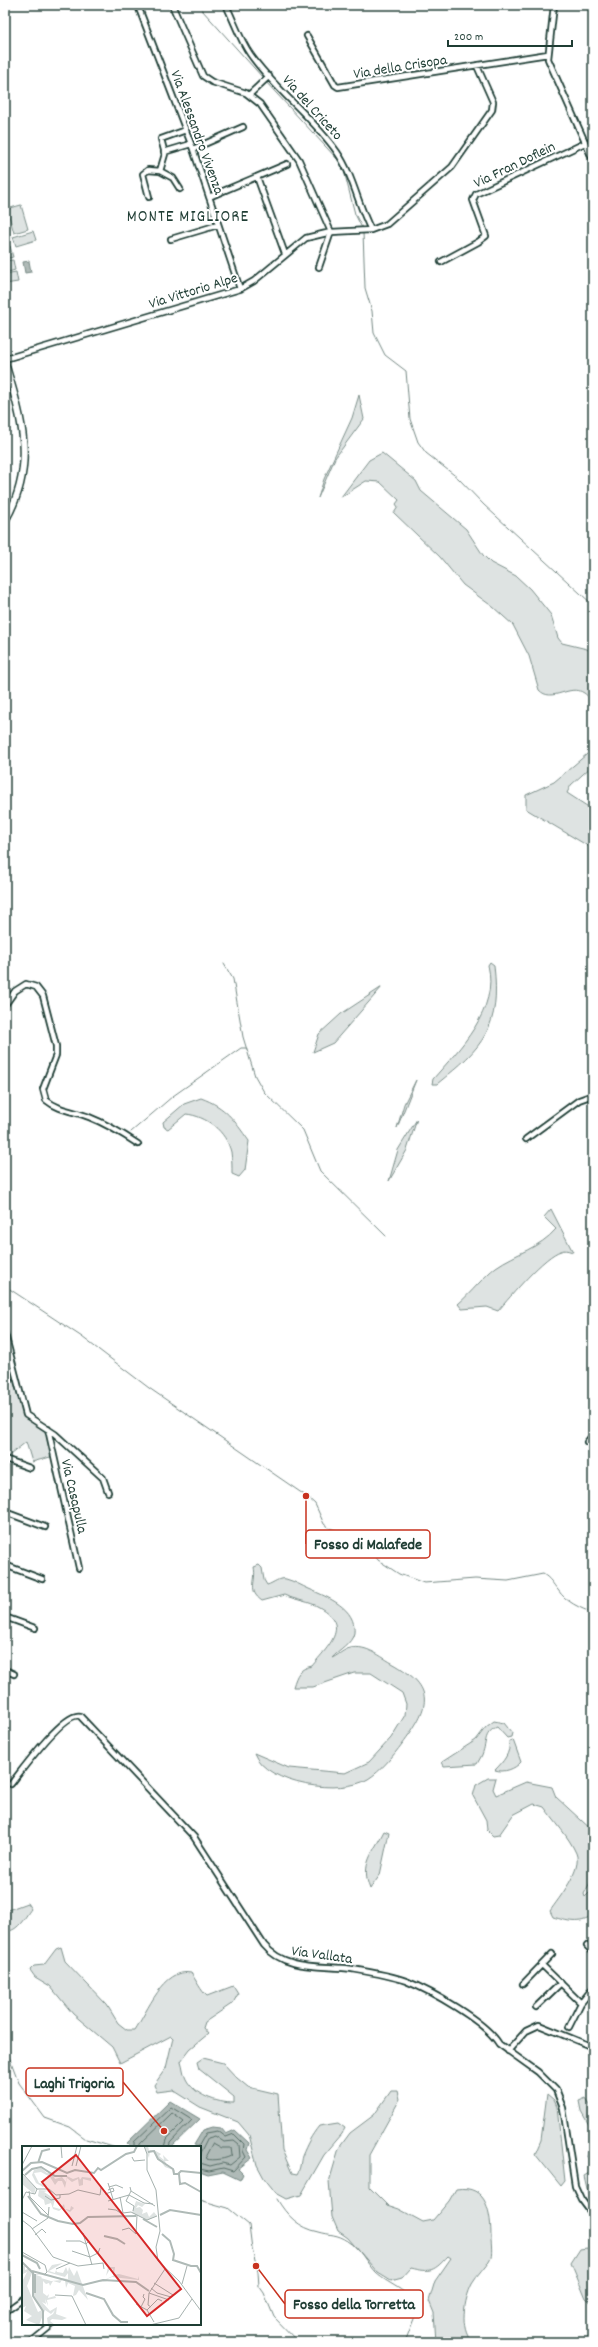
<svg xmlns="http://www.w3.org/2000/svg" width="598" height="2347" font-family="Dekko,sans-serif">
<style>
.green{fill:#dee3e2;stroke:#7e908b}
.water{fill:#afbab7;stroke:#758883}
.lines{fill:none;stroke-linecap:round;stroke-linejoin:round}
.shore{stroke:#596f68;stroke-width:1}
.stream{stroke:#758883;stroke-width:1}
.minor-casing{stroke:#1f3d34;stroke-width:8}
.secondary-casing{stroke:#1f3d34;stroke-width:9}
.minor{stroke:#fff;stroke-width:4.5}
.secondary{stroke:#fff;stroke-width:6}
.labels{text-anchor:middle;stroke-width:4;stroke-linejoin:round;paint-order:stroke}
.street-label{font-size:15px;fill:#1f3d34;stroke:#fff}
.quarter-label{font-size:17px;letter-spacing:1px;fill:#1f3d34;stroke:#fff}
.inset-river{fill:none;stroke:#afbab7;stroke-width:2}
.inset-road{fill:none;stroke:#a5b1ae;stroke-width:1}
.view{fill:#d62828;fill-opacity:0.15;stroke:#d62828;stroke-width:2}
.inset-edge{fill:none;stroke:#1f3d34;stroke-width:2}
.leader{fill:none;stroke:#c8321e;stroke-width:1.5}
.callout-dot{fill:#c8321e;stroke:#fff;stroke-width:1.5}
.callout{fill:#fff;stroke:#c8321e;stroke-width:1.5}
.callout-label{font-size:16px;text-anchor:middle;font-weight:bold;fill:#1f3d34}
</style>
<rect width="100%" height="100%" fill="#fff"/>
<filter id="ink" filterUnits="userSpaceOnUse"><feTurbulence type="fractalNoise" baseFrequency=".025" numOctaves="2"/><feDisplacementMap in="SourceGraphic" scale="8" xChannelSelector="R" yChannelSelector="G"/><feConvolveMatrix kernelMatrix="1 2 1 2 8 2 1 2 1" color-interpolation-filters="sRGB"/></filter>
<g filter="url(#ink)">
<path class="green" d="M 21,205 L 28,229 L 14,233 L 7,209 Z
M 33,231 L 36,240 L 16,246 L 13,237 Z
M 10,246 L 13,257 L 5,259 L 5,248 Z
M 13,260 L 15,270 L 5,273 L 5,261 Z
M 16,272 L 18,282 L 5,284 L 5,274 Z
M 359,395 L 364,419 L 335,458 L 318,498 L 324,479 L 352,418 Z
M 382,453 L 416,481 L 421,491 L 466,529 L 483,555 L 491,563 L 516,576 L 530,589 L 551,615 L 558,638 L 562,643 L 587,649 L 593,654 L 593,703 C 590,700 588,695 584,693 C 570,683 552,704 539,690 L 529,656 L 513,625 L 493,607 L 463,585 L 440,557 L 394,513 L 398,507 L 396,504 L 399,500 L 380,482 L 366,481 L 341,497 L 369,460 Z
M 593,749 L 593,765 L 571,785 L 567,793 L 593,810 L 593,849 L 526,809 L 526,795 L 554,782 Z
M 490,962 L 494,965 C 501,1028 484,1046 437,1084 L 432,1084 L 433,1079 C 460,1048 499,1010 488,965 Z
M 382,987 L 333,1043 L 313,1052 L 319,1034 L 341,1014 Z
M 416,1080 L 397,1128 L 404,1104 Z
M 201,1098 C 226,1107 234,1120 249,1141 L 245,1170 L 239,1177 L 232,1174 C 232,1167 232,1159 231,1152 C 226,1131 206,1116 186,1114 L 168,1129 L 164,1127 L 163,1122 L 184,1104 Z
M 417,1119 L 407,1150 L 389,1181 L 398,1150 Z
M 551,1209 L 573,1252 C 569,1251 565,1249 561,1251 C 545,1255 510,1297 498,1311 L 487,1307 L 462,1309 L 458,1304 C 471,1293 484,1276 496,1267 C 516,1253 540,1248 556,1229 L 544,1217 Z
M 11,1357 L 26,1415 L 48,1429 L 54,1456 L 32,1462 L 26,1442 L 5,1459 L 5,1362 Z
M 259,1565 L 262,1568 L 264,1580 L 267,1585 C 274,1583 279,1577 286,1579 C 294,1581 302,1586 309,1589 C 327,1597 357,1608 354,1633 C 352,1644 338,1651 332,1658 C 337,1656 342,1651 347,1649 C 364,1643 378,1655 392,1663 C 437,1688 430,1707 402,1744 C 393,1756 381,1771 368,1779 C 341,1796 266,1785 254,1753 L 289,1768 L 345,1773 L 369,1762 L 391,1738 L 405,1715 L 406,1704 L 402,1693 L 371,1673 L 354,1673 L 313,1687 L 293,1687 C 297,1674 299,1669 312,1666 C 328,1646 352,1626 319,1607 C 311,1602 295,1600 284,1595 L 262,1601 C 247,1590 257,1582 254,1567 Z
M 494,1721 L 504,1723 L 512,1733 L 511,1737 L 507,1738 L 497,1727 C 484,1733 487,1740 483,1752 C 482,1756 479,1760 477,1764 L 444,1766 L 442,1762 L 476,1740 L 486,1727 Z
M 513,1740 L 521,1762 C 515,1769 504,1773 495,1770 C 503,1762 511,1753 509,1741 Z
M 488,1778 L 496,1778 L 493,1789 L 496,1795 L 526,1782 L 552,1787 L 556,1797 L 593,1831 L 593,1877 L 584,1894 L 585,1897 L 593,1889 L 593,1916 C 579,1925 567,1921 553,1917 L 550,1911 C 559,1898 583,1869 576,1853 C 569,1837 554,1821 544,1807 L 534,1804 L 513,1815 L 499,1835 L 493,1836 L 487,1830 L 486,1820 L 473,1796 L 476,1785 Z
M 384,1831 L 389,1833 L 380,1875 L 370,1889 C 360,1864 373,1853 384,1831 Z
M 27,1903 L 31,1909 C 25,1917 17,1933 5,1931 L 5,1911 Z
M 61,1947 L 65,1961 L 107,2005 L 118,2023 L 127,2030 L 135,2030 C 147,2012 164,1967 191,1973 C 196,1980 201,1991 207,1996 L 233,1986 L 238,1994 L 233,2003 L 205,2022 L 203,2028 L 208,2034 L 190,2049 L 181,2061 C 183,2066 183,2074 186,2079 C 194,2095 217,2103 234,2103 L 234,2097 L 199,2069 L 197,2062 L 203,2058 L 223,2063 L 237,2078 L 248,2087 L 278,2094 L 282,2150 L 292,2173 L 297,2174 C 301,2167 300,2163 302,2156 C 307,2144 311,2136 319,2126 L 338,2123 L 345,2128 L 342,2134 L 324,2155 L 301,2195 L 287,2199 L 276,2193 L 264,2178 L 257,2165 L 249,2135 L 238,2122 L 200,2107 L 173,2090 L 157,2092 L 154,2085 L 166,2068 L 173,2038 L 171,2036 L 120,2063 L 112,2047 L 73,2014 L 50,1986 L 35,1977 L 30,1970 L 34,1966 L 44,1965 L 56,1949 Z
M 391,2091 L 398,2091 L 400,2099 L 369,2155 L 369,2187 L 387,2205 L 399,2209 L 423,2222 L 433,2220 L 449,2201 L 456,2189 C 488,2184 491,2214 491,2238 C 491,2244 493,2254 490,2259 C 486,2268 477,2275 472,2284 C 464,2300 459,2328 472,2342 L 436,2342 L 434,2313 L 429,2301 L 435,2281 L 451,2258 L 448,2256 C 434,2271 431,2273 411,2268 L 402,2278 L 391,2281 L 378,2273 L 348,2238 L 338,2231 L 332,2217 L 329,2182 L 339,2148 L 350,2133 L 374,2115 Z
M 547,2094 L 554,2100 L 557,2107 L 565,2181 L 561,2186 L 535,2154 L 541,2140 Z
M 586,2098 L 593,2109 L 593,2124 L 589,2125 L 581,2111 L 579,2101 Z
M 590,2141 L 593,2141 L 593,2163 L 587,2157 Z
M 589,2173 L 593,2173 L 593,2203 L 590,2201 L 584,2176 Z
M 587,2248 L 593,2252 L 593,2305 L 586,2299 L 571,2263 L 580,2249 Z"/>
<path class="water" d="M 29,261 L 31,272 L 25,273 L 23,262 Z
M 170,2101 L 200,2119 L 171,2147 L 132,2147 L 127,2143 Z
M 213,2127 L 221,2128 L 226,2134 L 235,2130 L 249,2143 L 247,2150 L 252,2158 L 238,2169 L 243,2174 L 240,2180 L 223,2172 L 208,2175 L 200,2172 L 200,2147 L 194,2145 L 203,2130 Z"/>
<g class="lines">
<path class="shore" d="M 213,2143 L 222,2148 L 231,2148 L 232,2155 C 228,2159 212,2161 207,2159 L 206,2156 Z
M 134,2147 L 134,2142 L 171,2107 L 192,2120 L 170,2143 L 169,2147
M 139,2147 L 140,2144 L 172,2113 L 184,2122 L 166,2140 L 164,2147
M 198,2147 L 206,2133 L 218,2131 L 226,2137 L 234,2134 L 244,2144 L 243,2151 L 246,2157 L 233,2171 L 223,2168 L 209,2171 L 200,2169
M 200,2154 L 208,2138 L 215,2136 L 224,2142 L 234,2141 L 239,2145 L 240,2157 L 230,2165 L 222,2163 L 210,2166 L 200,2163"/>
<path class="stream" d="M 202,10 L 263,78
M 265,81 L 338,160 L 343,167 L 355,214 L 362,228
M 363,232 L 365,288 L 372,311 L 374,333 L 385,355 L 406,371 L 410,419 L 418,442 L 426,453 L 458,478 L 484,505 L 593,605
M 224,964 L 233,979 L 243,1037 L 255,1076 L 264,1092 L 303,1130 L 320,1171 L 386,1236
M 131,1132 L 173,1096 L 241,1048 L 246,1048
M 5,1286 L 82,1337 L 149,1388 L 306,1496 L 315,1504 L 324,1524 L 329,1528 L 359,1537 L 378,1560 L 399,1574 L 424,1583 L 475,1579 L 508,1581 L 543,1574 C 551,1579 552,1583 558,1590 C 566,1602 580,1608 593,1613
M 5,2046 L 19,2083 L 45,2118 L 70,2127 L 86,2139 L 113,2147
M 277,2199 C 287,2216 299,2228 319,2232 C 329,2235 338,2234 348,2241 C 360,2248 366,2263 376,2273 C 390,2286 413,2291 417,2311 L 405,2342
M 200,2200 L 228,2208 L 249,2225 L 252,2249 L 258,2272 L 259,2286 L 264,2293 L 274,2317 L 298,2342"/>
<defs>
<path id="minor" d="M 172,5 L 203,76 L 212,82 L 246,93 L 260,104 L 299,160 L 331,232 L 319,267
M 226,5 C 234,21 240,40 250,54 C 275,90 312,116 337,152 C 353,175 358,205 371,230
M 554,5 L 548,59 L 593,160
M 138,6 L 193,149 L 240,289
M 307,36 L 335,85 L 338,87 L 548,54
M 249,95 L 269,76
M 193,149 L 243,127
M 164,152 L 191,144
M 257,177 L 285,254
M 180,189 L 173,178 L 160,171 L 165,154 L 161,139 L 186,130
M 149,197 L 143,174 L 148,170 L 160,171
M 209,197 L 287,164
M 171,239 L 218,225
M 441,262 L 478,242 L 486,236 L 473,200 L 476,194 L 585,143
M 5,359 L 240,289 L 254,281 L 306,238 L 331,232 L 371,230 L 387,224 L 452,167 L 492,110 L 493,102 L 477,66
M 5,1005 L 15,991 L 26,984 L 36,987 L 43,996 L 56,1046 L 56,1055 L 43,1089 L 46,1100 C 59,1111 75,1111 89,1117 C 107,1124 123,1134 138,1144
M 526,1139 L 579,1100 L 593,1095
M 5,1334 L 26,1415 L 55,1434 L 103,1478 L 108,1492
M 48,1429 L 79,1568
M 587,1442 L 593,1435
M 5,1459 L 30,1468
M 5,1512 L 45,1527
M 5,1565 L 42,1579
M 5,1617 L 35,1628
M 5,1670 L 14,1674
M 11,1784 C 21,1771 65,1711 80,1716 L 194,1837 L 264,1945 C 285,1971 322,1965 352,1969 C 370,1972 389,1975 406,1981 C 431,1991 485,2021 499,2044 L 538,2072 L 556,2090 L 563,2108 L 575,2186 L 581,2199 L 593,2215
M 587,1946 L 593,1952
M 542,1965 L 581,2003
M 523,1984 L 552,1954
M 536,2007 L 561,1983
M 569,2027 L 581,2003 L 593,1988
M 508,2051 L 526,2031 L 539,2025 L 593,2047
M 5,2312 L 23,2299
M 31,2342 L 53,2324"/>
<path id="secondary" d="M 5,363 C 22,419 37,466 5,521"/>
</defs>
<use href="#minor" class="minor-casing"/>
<use href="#secondary" class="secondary-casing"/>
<use href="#minor" class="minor"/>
<use href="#secondary" class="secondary"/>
</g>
</g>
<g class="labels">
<g class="street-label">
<text transform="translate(400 66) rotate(-9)" y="5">Via della Crisopa</text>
<text transform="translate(313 107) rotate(48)" y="5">Via del Criceto</text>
<text transform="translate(198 132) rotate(70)" y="5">Via Alessandro Vivenza</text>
<text transform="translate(514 164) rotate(-26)" y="5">Via Fran Doflein</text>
<text transform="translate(193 290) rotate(-17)" y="5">Via Vittorio Alpe</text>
<text transform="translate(75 1496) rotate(77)" y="5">Via Casapulla</text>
<text transform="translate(322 1954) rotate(8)" y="5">Via Vallata</text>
</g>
<g class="quarter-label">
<text x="188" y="221">MONTE MIGLIORE</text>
</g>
</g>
<g transform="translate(22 2146)">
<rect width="179" height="179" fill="#fff"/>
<path d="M 122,0 L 126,0 L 127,5 L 128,4 L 132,4 L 139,8 L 137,10 L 142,14 L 141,9 L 147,15 L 143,15 L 145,20 L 153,24 L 153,29 L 151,24 L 143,21 L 131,5 L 128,5 L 127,12 ZM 19,22 L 25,27 L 30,27 L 33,33 L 40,31 L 44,36 L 45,30 L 51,33 L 57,31 L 58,34 L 60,31 L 69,32 L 69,35 L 61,33 L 61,39 L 57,40 L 56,33 L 50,36 L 45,32 L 43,42 L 40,35 L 36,35 L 33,39 L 28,31 L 19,26 L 12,27 L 17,37 L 25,39 L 21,41 L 14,37 L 10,29 L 12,24 ZM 0,28 L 14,42 L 12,48 L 0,38 ZM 17,44 L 29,45 L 29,48 L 25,45 L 22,46 L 33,53 L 31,61 L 38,63 L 42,58 L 43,63 L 48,64 L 49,60 L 52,62 L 48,66 L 41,62 L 37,65 L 31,63 L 29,57 L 23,59 L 22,54 L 16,50 ZM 114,55 L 123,58 L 120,61 L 116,59 L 114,62 L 118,61 L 121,64 L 120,68 L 125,66 L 127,71 L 132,66 L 135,70 L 126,74 L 110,67 ZM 41,117 L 27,125 L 33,127 L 34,124 L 35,126 L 41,127 L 44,121 L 46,126 L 47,121 L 52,130 L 55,124 L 66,154 L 57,144 L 54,149 L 51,150 L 53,140 L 46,137 L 44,142 L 43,134 L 33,131 L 46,133 L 46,127 L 43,131 L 25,126 L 30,119 ZM 0,119 L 3,120 L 3,124 L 8,122 L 13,128 L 21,129 L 14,129 L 20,131 L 19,132 L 29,135 L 40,134 L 38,137 L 31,135 L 28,140 L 27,137 L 24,138 L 21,135 L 21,147 L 25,150 L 27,148 L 26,152 L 33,150 L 34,152 L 25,154 L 26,160 L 23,153 L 24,158 L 20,156 L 28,165 L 35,161 L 34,168 L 45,172 L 40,174 L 30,173 L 28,175 L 33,179 L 26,179 L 25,172 L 31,168 L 33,164 L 29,168 L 23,164 L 17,179 L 4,174 L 10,170 L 2,165 L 4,160 L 0,162 L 0,136 L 5,126 L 1,128 ZM 10,127 L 12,153 L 20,164 L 16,166 L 5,140 ZM 86,121 L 93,121 L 92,129 L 97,128 L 116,133 L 117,130 L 117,134 L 90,131 L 85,133 L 88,135 L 77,136 L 91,130 L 91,123 L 88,123 L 84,130 Z" fill="#dee3e2" fill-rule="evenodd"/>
<path class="inset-river" d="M 126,6 L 132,5 L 136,13 L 151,23 L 152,28 L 157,28 L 158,38 L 163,37 L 179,46M 16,17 L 20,5 L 28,3M 0,25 L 9,17 L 20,16 L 45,27 L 53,24 L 72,27 L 76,22 L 79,24 L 104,8 L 112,6 L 115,0M 156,28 L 159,25 L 179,27M 3,29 L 10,23 L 19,21 L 33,30 L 45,30M 6,50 L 19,68 L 36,75 L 51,78 L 58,77 L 66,71 L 114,70M 138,69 L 148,64 L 179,69M 121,73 L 135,81M 140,88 L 148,95 L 152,108 L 151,114 L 169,120 L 175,120 L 179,127M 82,90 L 95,93 L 103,98M 0,109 L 15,117 L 18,123M 0,116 L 11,127 L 11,150 L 21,165 L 21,179M 10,125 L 61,139 L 81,134 L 114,136 L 127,145M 13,128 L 13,147M 64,147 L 82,153 L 91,169 L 99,176 L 106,176"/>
<path class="inset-road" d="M 39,0 L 40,12M 122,0 L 125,8 L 125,24 L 134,44 L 138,85 L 134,101 L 136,115 L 157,135 L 179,165M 110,11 L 112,15 L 123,14M 0,19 L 10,0M 50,20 L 55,0M 54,20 L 59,0M 0,27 L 15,43 L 13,48 L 4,46 L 0,54M 86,37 L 91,53M 87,41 L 94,39 L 101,42M 108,41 L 109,45 L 133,60M 15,43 L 27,43 L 34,49 L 47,48 L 56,44 L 78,49 L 79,42M 7,45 L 8,51 L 26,69M 109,45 L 104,55 L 112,60 L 111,65M 83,48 L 92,45 L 91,42 L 86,44M 107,49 L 122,57 L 131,58M 23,50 L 29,54 L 38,52 L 38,49M 98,51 L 101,67 L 109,66 L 125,74 L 135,70M 86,55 L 107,49M 86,63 L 94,64 L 100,68M 0,66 L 15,75M 0,74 L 9,81 L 31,111 L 56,120 L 81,117 L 82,123M 10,83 L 26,72 L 27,61M 100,84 L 107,82 L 114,88 L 115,69M 61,87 L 70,119M 13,89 L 20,83 L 24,87M 44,95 L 58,95 L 64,98 L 67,95M 50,105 L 68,111 L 76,107 L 78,102M 0,106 L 23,119 L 25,126 L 22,129M 34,123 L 48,117M 132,137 L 151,149M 160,138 L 165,120M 129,142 L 135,147 L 149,151M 127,147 L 147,154M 33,149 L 50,150 L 64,179M 114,158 L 125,164 L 132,176M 119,161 L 123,153 L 121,151 L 122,148M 129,161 L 126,159 L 127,147 L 143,123M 125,164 L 136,153 L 140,155M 128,179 L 157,172 L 170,153"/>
<path class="view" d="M 54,9 L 159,143 L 125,170 L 20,36 Z"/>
<rect width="179" height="179" class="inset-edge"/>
</g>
<path class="leader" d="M306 1496L306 1544M164 2131L123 2082M256 2266L285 2304"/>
<g class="callout-dot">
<circle cx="306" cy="1496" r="4"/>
<circle cx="164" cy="2131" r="4"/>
<circle cx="256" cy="2266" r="4"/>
</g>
<g class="callout">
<rect x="306" y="1530" width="124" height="28" rx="4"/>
<rect x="26" y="2068" width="97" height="28" rx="4"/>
<rect x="285" y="2290" width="138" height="28" rx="4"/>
</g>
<g class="callout-label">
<text x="368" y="1549">Fosso di Malafede</text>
<text x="74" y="2088">Laghi Trigoria</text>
<text x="354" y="2309">Fosso della Torretta</text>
</g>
<rect width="598" height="2347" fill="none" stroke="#fff" stroke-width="20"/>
<rect x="10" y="10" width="578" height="2327" fill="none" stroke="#1f3d34" stroke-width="1.5" filter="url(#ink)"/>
<path d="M448 40v6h124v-6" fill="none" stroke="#1f3d34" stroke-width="2"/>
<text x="454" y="40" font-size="12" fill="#1f3d34" stroke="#ffffff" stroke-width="3" paint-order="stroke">200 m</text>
</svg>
